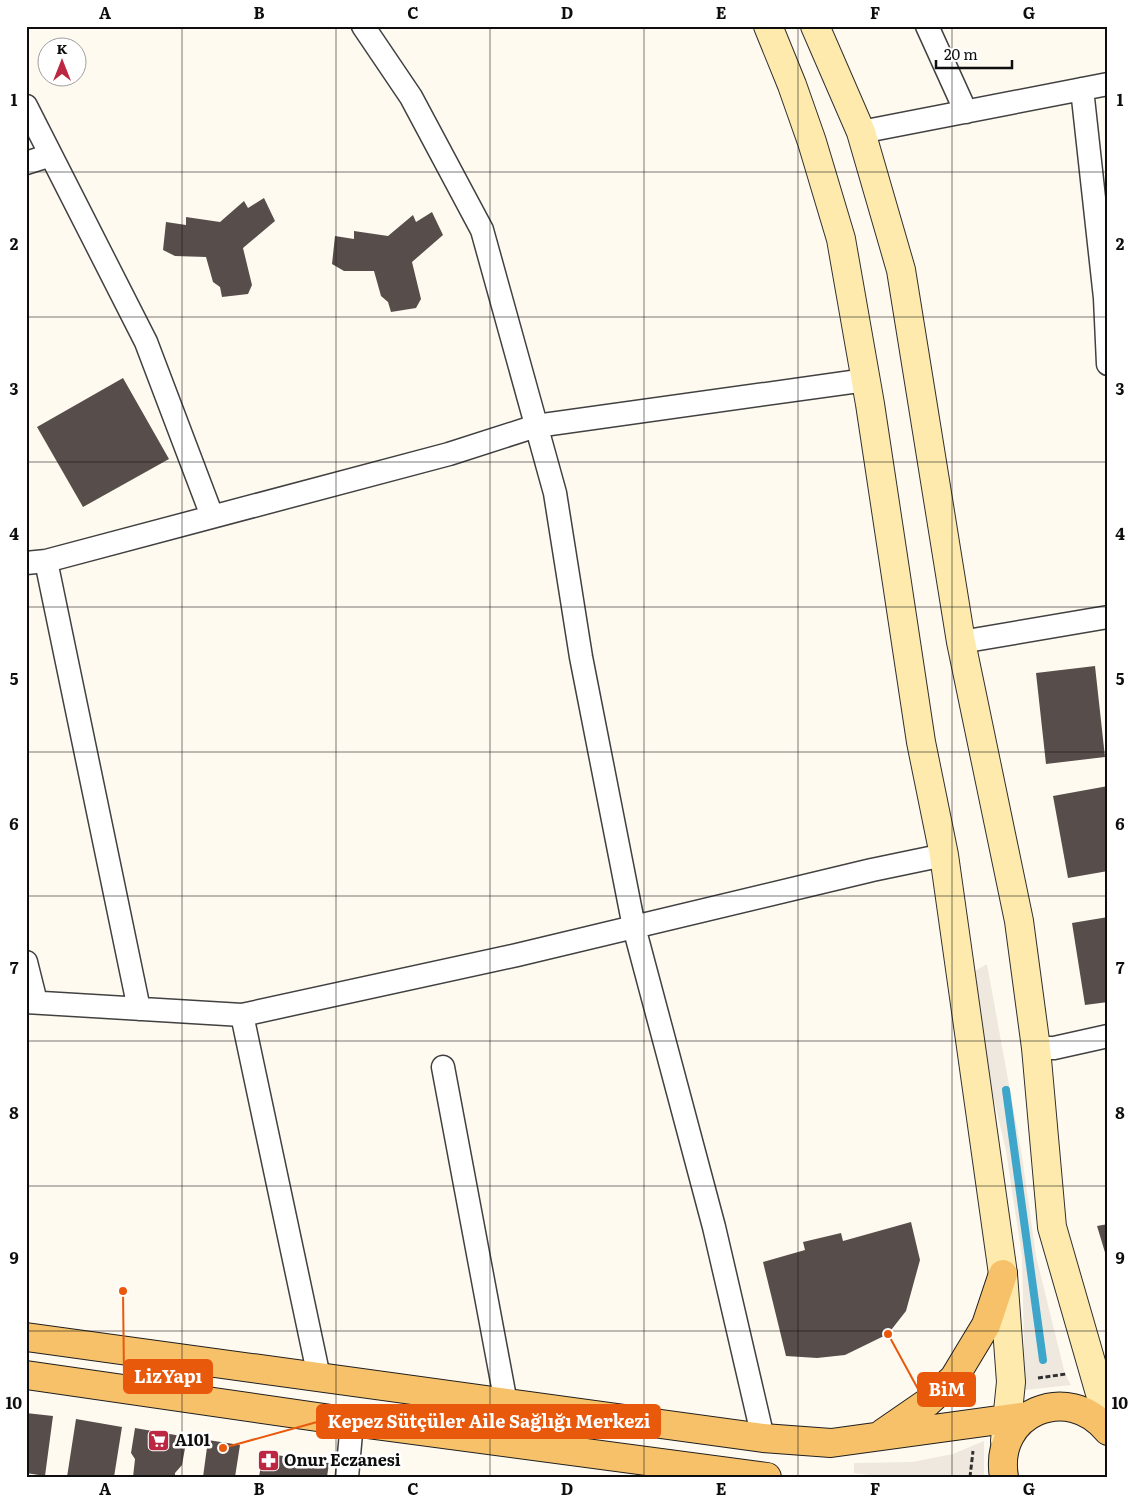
<svg xmlns="http://www.w3.org/2000/svg" width="1134" height="1503" font-family="Literata,serif">
<style>
.plaza{fill:#efe8df}
.lines{fill:none;stroke-linecap:round;stroke-linejoin:round}
.stream{stroke:#3ea5cb;stroke-width:8}
.building{fill:#574e4b}
.street-casing{stroke:#414141;stroke-width:25}
.secondary-casing{stroke:#303030;stroke-width:30}
.primary-casing{stroke:#1f1f1f;stroke-width:30}
.path{stroke:#303030;stroke-width:3;stroke-dasharray:5 2.5;stroke-linecap:butt}
.street{stroke:#fff;stroke-width:22}
.secondary{stroke:#fdeaac;stroke-width:28}
.primary{stroke:#f6c169;stroke-width:28}
.grid{fill:none;stroke:#0e0e0e;stroke-width:1;stroke-opacity:0.55}
.labels{text-anchor:middle;stroke-width:5;stroke-linejoin:round;paint-order:stroke}
.poi-label{font-size:16px;font-weight:bold;fill:#0e0e0e;stroke:#fff;text-anchor:start}
.leader{fill:none;stroke:#e8590c;stroke-width:2}
.callout-dot{fill:#e8590c;stroke:#fff;stroke-width:2}
.callout{fill:#e8590c;stroke:#e8590c;stroke-width:2}
.callout-label{font-size:18px;text-anchor:middle;font-weight:bold;fill:#fff}
.neatline{fill:none;stroke:#0e0e0e;stroke-width:2}
.grid-label{font-size:16px;text-anchor:middle;font-weight:bold;fill:#0e0e0e}
</style>
<rect width="100%" height="100%" fill="#fffaf0"/>
<path class="plaza" d="M 987,964 L 1022,1156 L 1036,1256 L 1065,1374 L 1071,1385 L 1025,1390 L 1022,1257 L 1006,1151 L 992,1091 L 975,971 Z
M 984,1441 L 984,1477 L 885,1477 L 854,1473 L 854,1463 L 912,1462 L 953,1454 Z"/>
<g class="lines">
<path class="stream" d="M 1006,1090 L 1043,1360"/>
</g>
<path class="building" d="M 264,198 L 275,221 L 243,248 L 252,285 L 248,294 L 222,297 L 220,287 L 213,282 L 206,257 L 175,256 L 163,250 L 166,222 L 186,225 L 186,217 L 220,222 L 244,201 L 248,208 Z
M 432,212 L 443,235 L 412,262 L 421,299 L 416,308 L 391,312 L 388,302 L 381,296 L 374,271 L 344,271 L 332,264 L 335,236 L 354,239 L 354,231 L 388,236 L 413,215 L 416,222 Z
M 123,378 L 169,459 L 83,507 L 37,427 Z
M 1095,666 L 1105,757 L 1046,764 L 1036,673 Z
M 1108,786 L 1108,871 L 1068,878 L 1053,796 Z
M 1108,917 L 1108,1002 L 1085,1005 L 1072,923 Z
M 911,1222 L 920,1260 L 906,1311 L 888,1334 L 845,1355 L 817,1358 L 786,1356 L 763,1262 L 805,1250 L 803,1242 L 841,1233 L 843,1241 Z
M 1108,1224 L 1108,1259 L 1107,1259 L 1097,1226 Z
M 26,1413 L 53,1416 L 45,1476 L 26,1473 Z
M 76,1419 L 122,1427 L 114,1477 L 67,1477 Z
M 135,1428 L 187,1437 L 182,1465 L 175,1473 L 175,1477 L 133,1477 L 135,1459 L 131,1453 Z
M 208,1440 L 240,1445 L 235,1477 L 203,1477 Z
M 263,1453 L 329,1463 L 327,1477 L 259,1477 Z"/>
<g class="lines">
<defs>
<path id="street" d="M 363,26 L 411,97 L 482,230 L 555,493 L 581,657 L 634,927 L 714,1227 L 763,1438
M 927,26 L 966,112
M 1082,89 L 1105,298 L 1108,364
M 26,106 L 146,342 L 212,516
M 861,132 L 1108,84
M 26,163 L 51,155
M 46,561 L 139,1009
M 26,563 L 46,561 L 449,454 L 536,426 L 866,380
M 961,642 L 1108,617
M 26,962 L 36,1002
M 26,1002 L 242,1015 L 517,955 L 872,870 L 944,855
M 242,1015 L 319,1377
M 1036,1048 L 1054,1048 L 1108,1036
M 443,1067 L 506,1403
M 347,1477 L 352,1422"/>
<path id="secondary" d="M 768,26 L 792,85 L 812,142 L 841,239 L 870,404 L 921,742 L 944,855 L 1003,1274 L 1011,1382 L 1005,1441
M 815,26 L 861,132 L 901,270 L 961,642 L 1019,921 L 1036,1048 L 1052,1227 L 1108,1421"/>
<path id="primary" d="M 26,1337 L 763,1438 L 831,1443 L 1028,1416
M 26,1375 L 352,1422 L 767,1477
M 883,1433 L 928,1402 L 954,1378 L 986,1325 L 1003,1274
M 1004,1477 C 993,1413 1068,1381 1108,1431"/>
</defs>
<use href="#street" class="street-casing"/>
<use href="#secondary" class="secondary-casing"/>
<use href="#primary" class="primary-casing"/>
<path class="path" d="M 1038,1378 L 1066,1374
M 970,1477 L 973,1451"/>
<use href="#street" class="street"/>
<use href="#secondary" class="secondary"/>
<use href="#primary" class="primary"/>
</g>
<path class="grid" d="M 182,26 L 182,1477M 336,26 L 336,1477M 490,26 L 490,1477M 644,26 L 644,1477M 798,26 L 798,1477M 952,26 L 952,1477M 26,172 L 1108,172M 26,317 L 1108,317M 26,462 L 1108,462M 26,607 L 1108,607M 26,752 L 1108,752M 26,896 L 1108,896M 26,1041 L 1108,1041M 26,1186 L 1108,1186M 26,1331 L 1108,1331"/>
<defs>
<symbol id="supermarket-square" viewBox="-11 -11 22 22"><rect x="-9" y="-9" width="18" height="18" rx="4" fill="#bc2842" stroke="#fff"/><path d="M-6-5.5h2.5l.6 2H6L4.5 2H-2.5L-4.4-4H-6ZM-1.5 3.2a1.3 1.3 0 1 0 .1 0ZM3 3.2a1.3 1.3 0 1 0 .1 0Z" fill="#fff"/></symbol>
<symbol id="pharmacy-square" viewBox="-11 -11 22 22"><rect x="-9" y="-9" width="18" height="18" rx="4" fill="#bc2842" stroke="#fff"/><path d="M-2-6h4v4h4v4h-4v4h-4v-4h-4v-4h4Z" fill="#fff"/></symbol>
</defs>
<g fill-rule="evenodd">
<use href="#supermarket-square" x="146" y="1428" width="25" height="25"/>
<use href="#pharmacy-square" x="256" y="1448" width="25" height="25"/>
</g>
<g class="labels">
<g class="poi-label">
<text x="175" y="1446">A101</text>
<text x="284" y="1466">Onur Eczanesi</text>
</g>
</g>
<path class="leader" d="M123 1291L124 1377M888 1334L918 1389M223 1448L317 1422"/>
<g class="callout-dot">
<circle cx="123" cy="1291" r="5"/>
<circle cx="888" cy="1334" r="5"/>
<circle cx="223" cy="1448" r="5"/>
</g>
<g class="callout">
<rect x="124" y="1360" width="88" height="33" rx="5"/>
<rect x="918" y="1373" width="57" height="33" rx="5"/>
<rect x="317" y="1405" width="343" height="33" rx="5"/>
</g>
<g class="callout-label">
<text x="168" y="1383">LizYapı</text>
<text x="947" y="1396">BiM</text>
<text x="489" y="1428">Kepez Sütçüler Aile Sağlığı Merkezi</text>
</g>
<rect width="1134" height="1503" fill="none" stroke="#ffffff" stroke-width="55"/>
<g transform="translate(62 62)"><circle r="24" fill="#ffffff" stroke="#9f9f9f"/>
<path d="M0-4L9 19L0 12L-9 19Z" fill="#bc2842"/>
<text y="-8" font-size="14" font-weight="bold" text-anchor="middle" fill="#0e0e0e">K</text>
</g>
<path d="M936 60v8h76v-8" fill="none" stroke="#0e0e0e" stroke-width="2.5"/>
<text x="944" y="60" font-size="15" fill="#0e0e0e" stroke="#ffffff" stroke-width="4" paint-order="stroke">20 m</text>
<rect x="28" y="28" width="1078" height="1448" class="neatline"/>
<g class="grid-label">
<text x="105" y="19">A</text>
<text x="259" y="19">B</text>
<text x="413" y="19">C</text>
<text x="567" y="19">D</text>
<text x="721" y="19">E</text>
<text x="875" y="19">F</text>
<text x="1029" y="19">G</text>
<text x="14" y="106">1</text>
<text x="1120" y="106">1</text>
<text x="14" y="250">2</text>
<text x="1120" y="250">2</text>
<text x="14" y="395">3</text>
<text x="1120" y="395">3</text>
<text x="14" y="540">4</text>
<text x="1120" y="540">4</text>
<text x="14" y="685">5</text>
<text x="1120" y="685">5</text>
<text x="14" y="830">6</text>
<text x="1120" y="830">6</text>
<text x="14" y="974">7</text>
<text x="1120" y="974">7</text>
<text x="14" y="1119">8</text>
<text x="1120" y="1119">8</text>
<text x="14" y="1264">9</text>
<text x="1120" y="1264">9</text>
<text x="14" y="1409">10</text>
<text x="1120" y="1409">10</text>
<text x="105" y="1495">A</text>
<text x="259" y="1495">B</text>
<text x="413" y="1495">C</text>
<text x="567" y="1495">D</text>
<text x="721" y="1495">E</text>
<text x="875" y="1495">F</text>
<text x="1029" y="1495">G</text>
</g>
</svg>
